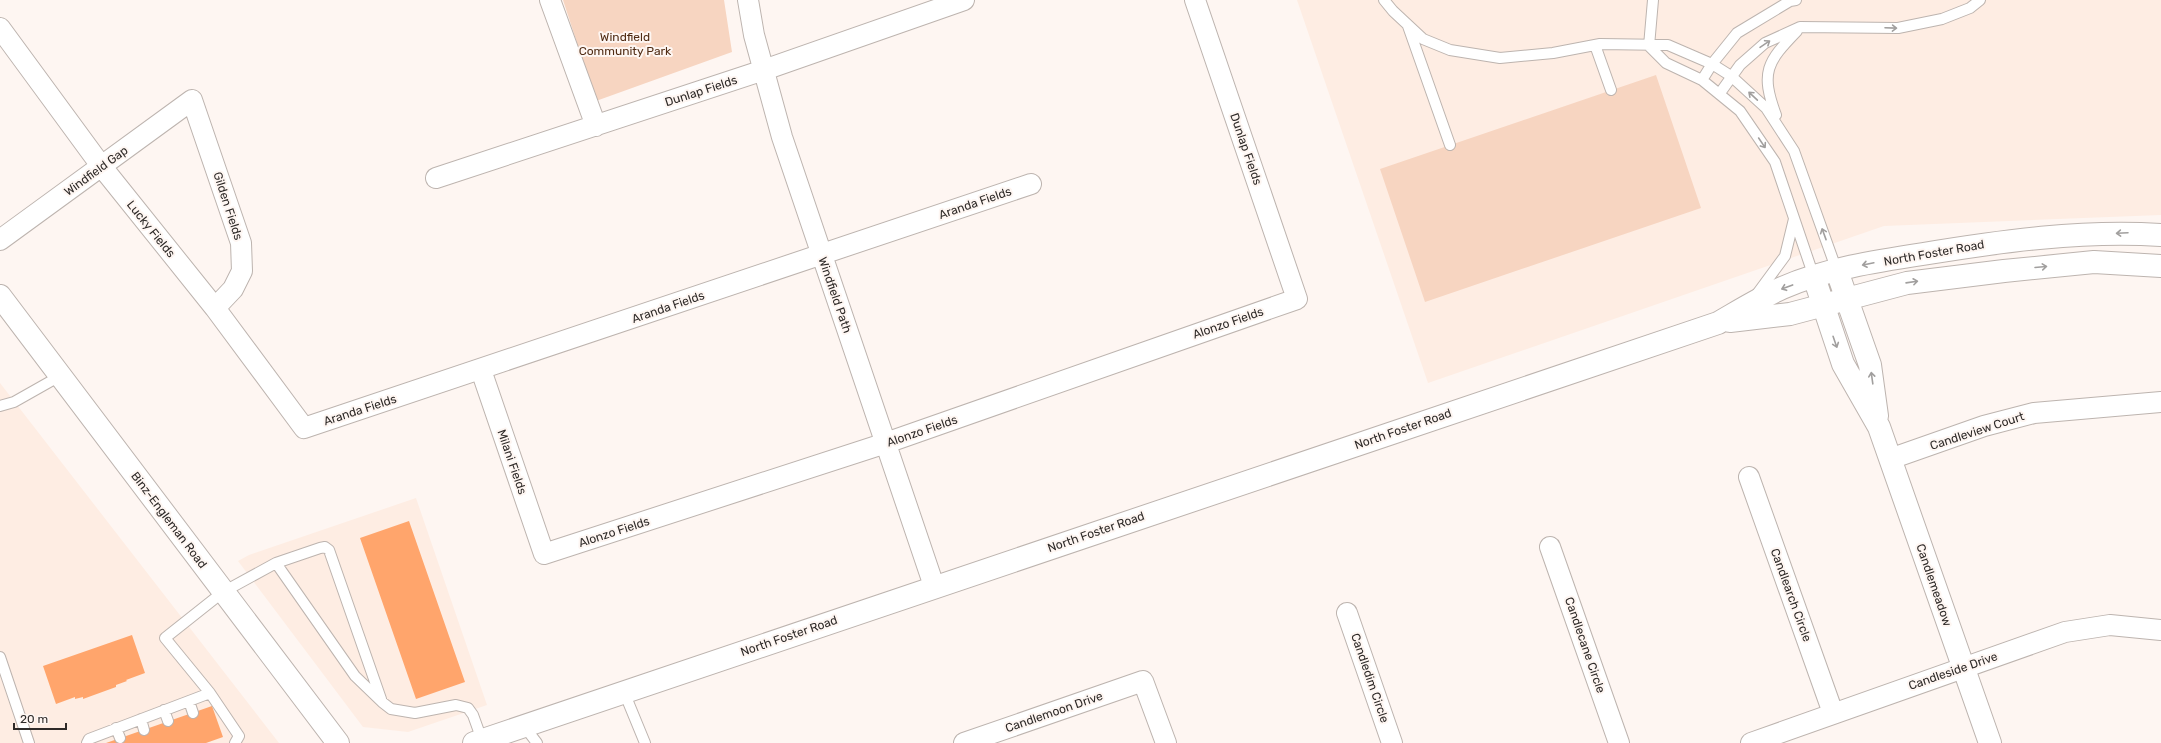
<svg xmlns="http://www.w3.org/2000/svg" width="2161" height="743" font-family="Rubik,sans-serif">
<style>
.built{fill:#feede3}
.green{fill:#f7d5c1}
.building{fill:#ffa56c}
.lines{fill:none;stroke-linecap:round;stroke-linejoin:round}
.service-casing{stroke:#bdb4af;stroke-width:12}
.minor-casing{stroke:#bdb4af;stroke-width:22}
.tertiary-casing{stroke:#bdb4af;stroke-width:24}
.secondary-casing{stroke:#bdb4af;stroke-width:24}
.service{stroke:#fff;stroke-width:10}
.minor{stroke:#fff;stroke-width:20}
.tertiary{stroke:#fff;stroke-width:22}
.secondary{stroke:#fff;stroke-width:22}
.oneway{stroke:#a19f9e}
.labels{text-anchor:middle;stroke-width:4;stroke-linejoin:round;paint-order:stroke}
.park-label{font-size:12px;fill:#502c14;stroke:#fef6f2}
.street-label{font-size:12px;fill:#2e2a28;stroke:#fef6f2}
</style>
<rect width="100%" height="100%" fill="#fef6f2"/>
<path class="built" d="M 1297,0 L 2161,0 L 2161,215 L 1884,226 L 1428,383 Z
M 0,383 L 279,743 L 0,743 Z
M 416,498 L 487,705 L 408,732 L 363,727 L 238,561 L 249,555 Z"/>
<path class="green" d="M 563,0 L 724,0 L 732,52 L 596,101 Z
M 1656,75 L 1701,208 L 1425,302 L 1380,169 Z"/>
<path class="building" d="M 409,521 L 465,682 L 416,699 L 360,538 Z
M 132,635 L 145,673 L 126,680 L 127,681 L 116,685 L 116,687 L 83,699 L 83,697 L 75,699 L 75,697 L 56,704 L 43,666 Z
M 212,706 L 223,737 L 206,743 L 106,743 Z"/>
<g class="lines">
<defs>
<path id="service" d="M 1384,0 L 1393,11 L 1423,39 L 1450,50 L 1500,58 L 1553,53 L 1600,44 L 1668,45 L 1712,64 L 1731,76 L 1766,108 L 1794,151 L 1837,271
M 1408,26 L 1450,145
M 1595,45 L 1611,90
M 1649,46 L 1666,63 L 1702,80 L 1740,111 L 1775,162 L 1814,277
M 1649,46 L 1653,0
M 1702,80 L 1712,64 L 1737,33 L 1790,1 L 1796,0
M 1720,93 L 1740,65 L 1765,43 L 1800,27 L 1898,28 L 1942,19 L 1970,8 L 1980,0
M 1776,115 C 1760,72 1767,62 1797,31
M 1757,294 L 1785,256 L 1794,219
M 0,406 L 14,402 L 60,376
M 276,563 L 320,548 L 325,547 L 329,550 L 381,699
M 0,657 L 29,743
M 624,692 L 645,743
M 210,693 L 239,736 L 235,743
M 189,701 L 193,713
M 164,710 L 168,721
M 141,719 L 144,730
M 524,726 L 537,743
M 116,728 L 120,738
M 87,743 L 89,739 L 210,693 L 165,638 L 223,592 L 276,563 L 355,676 L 382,702 L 391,709 L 415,713 L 456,705 L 468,708 L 473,715 L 482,740"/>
<path id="minor" d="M 550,0 L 596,126
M 748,0 L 754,35 L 782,137 L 934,586
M 0,28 L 102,167 L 215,308 L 304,428 L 1031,184
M 436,178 L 764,70 L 964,0
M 0,240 L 192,100 L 241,243 L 242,271 L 233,289 L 215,308
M 481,370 L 544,554 L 886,443 L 1297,299 L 1195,0
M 1890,459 L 1984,426 L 2034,413 L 2161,402
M 1749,477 L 1833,713
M 1550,547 L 1619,743
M 1347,613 L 1392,743
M 964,743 L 1143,681 L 1166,743
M 1751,743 L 2065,632 L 2110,625 L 2161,630"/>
<path id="tertiary" d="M 1837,271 L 1870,365 L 1877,416
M 1814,277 L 1843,364 L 1879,427 L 1990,743
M 0,296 L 338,743"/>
<path id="secondary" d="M 1730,321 L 1790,314 L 1907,283 L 2004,271 L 2094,262 L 2161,266
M 474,743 L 1718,323 C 1739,311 1760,298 1782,288 C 1825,269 1877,261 1923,254 C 2002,241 2081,230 2161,235"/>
</defs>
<use href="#service" class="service-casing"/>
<use href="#minor" class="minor-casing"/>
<use href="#tertiary" class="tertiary-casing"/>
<use href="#secondary" class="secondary-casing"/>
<use href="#service" class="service"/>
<use href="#minor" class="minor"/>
<use href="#tertiary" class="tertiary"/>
<use href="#secondary" class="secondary"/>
</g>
<defs><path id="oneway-shaft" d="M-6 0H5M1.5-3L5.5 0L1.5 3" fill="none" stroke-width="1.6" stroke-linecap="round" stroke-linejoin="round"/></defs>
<g class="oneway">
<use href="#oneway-shaft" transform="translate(1891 28) rotate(2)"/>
<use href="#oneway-shaft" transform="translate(1765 44) rotate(-34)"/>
<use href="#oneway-shaft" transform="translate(1753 96) rotate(-137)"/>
<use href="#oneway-shaft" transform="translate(1762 143) rotate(56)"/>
<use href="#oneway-shaft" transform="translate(2122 233) rotate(177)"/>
<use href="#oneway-shaft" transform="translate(1824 234) rotate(-110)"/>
<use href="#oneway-shaft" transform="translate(1868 264) rotate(168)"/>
<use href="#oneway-shaft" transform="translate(2041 267) rotate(-5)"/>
<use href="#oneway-shaft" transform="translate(1912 282) rotate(-8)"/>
<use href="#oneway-shaft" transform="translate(1787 287) rotate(160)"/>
<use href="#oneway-shaft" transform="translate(1835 342) rotate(71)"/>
<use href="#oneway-shaft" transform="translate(1872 378) rotate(-98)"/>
</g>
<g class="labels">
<g class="park-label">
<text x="625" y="41">Windfield<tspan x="625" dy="14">Community Park</tspan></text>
</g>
<g class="street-label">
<text transform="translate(701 91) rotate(-18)" y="4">Dunlap Fields</text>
<text transform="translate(1246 149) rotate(71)" y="4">Dunlap Fields</text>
<text transform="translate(96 171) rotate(-36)" y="4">Windfield Gap</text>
<text transform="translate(975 203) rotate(-19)" y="4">Aranda Fields</text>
<text transform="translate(228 206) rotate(72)" y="4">Gilden Fields</text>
<text transform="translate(151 229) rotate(51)" y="4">Lucky Fields</text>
<text transform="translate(1934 253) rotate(-10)" y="4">North Foster Road</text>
<text transform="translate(835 295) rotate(71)" y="4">Windfield Path</text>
<text transform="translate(668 307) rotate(-19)" y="4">Aranda Fields</text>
<text transform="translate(1228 323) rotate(-19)" y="4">Alonzo Fields</text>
<text transform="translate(360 410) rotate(-18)" y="4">Aranda Fields</text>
<text transform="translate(1403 429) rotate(-19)" y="4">North Foster Road</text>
<text transform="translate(922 431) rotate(-19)" y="4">Alonzo Fields</text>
<text transform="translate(1977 431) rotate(-18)" y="4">Candleview Court</text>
<text transform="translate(512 462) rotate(71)" y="4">Milani Fields</text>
<text transform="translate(169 520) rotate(53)" y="4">Binz-Engleman Road</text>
<text transform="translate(614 532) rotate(-18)" y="4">Alonzo Fields</text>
<text transform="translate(1096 532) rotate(-19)" y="4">North Foster Road</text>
<text transform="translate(1934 585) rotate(71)" y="4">Candlemeadow</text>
<text transform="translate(1791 595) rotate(70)" y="4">Candlearch Circle</text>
<text transform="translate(789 636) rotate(-19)" y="4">North Foster Road</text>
<text transform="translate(1585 645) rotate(71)" y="4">Candlecane Circle</text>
<text transform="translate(1953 671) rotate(-19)" y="4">Candleside Drive</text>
<text transform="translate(1370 678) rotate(71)" y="4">Candledim Circle</text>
<text transform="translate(1054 712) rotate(-19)" y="4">Candlemoon Drive</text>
</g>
</g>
<path d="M14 723v6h52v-6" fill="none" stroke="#2e2a28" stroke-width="2"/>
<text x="20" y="723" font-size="12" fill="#2e2a28" stroke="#fef6f2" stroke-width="3" paint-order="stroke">20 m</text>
</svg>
